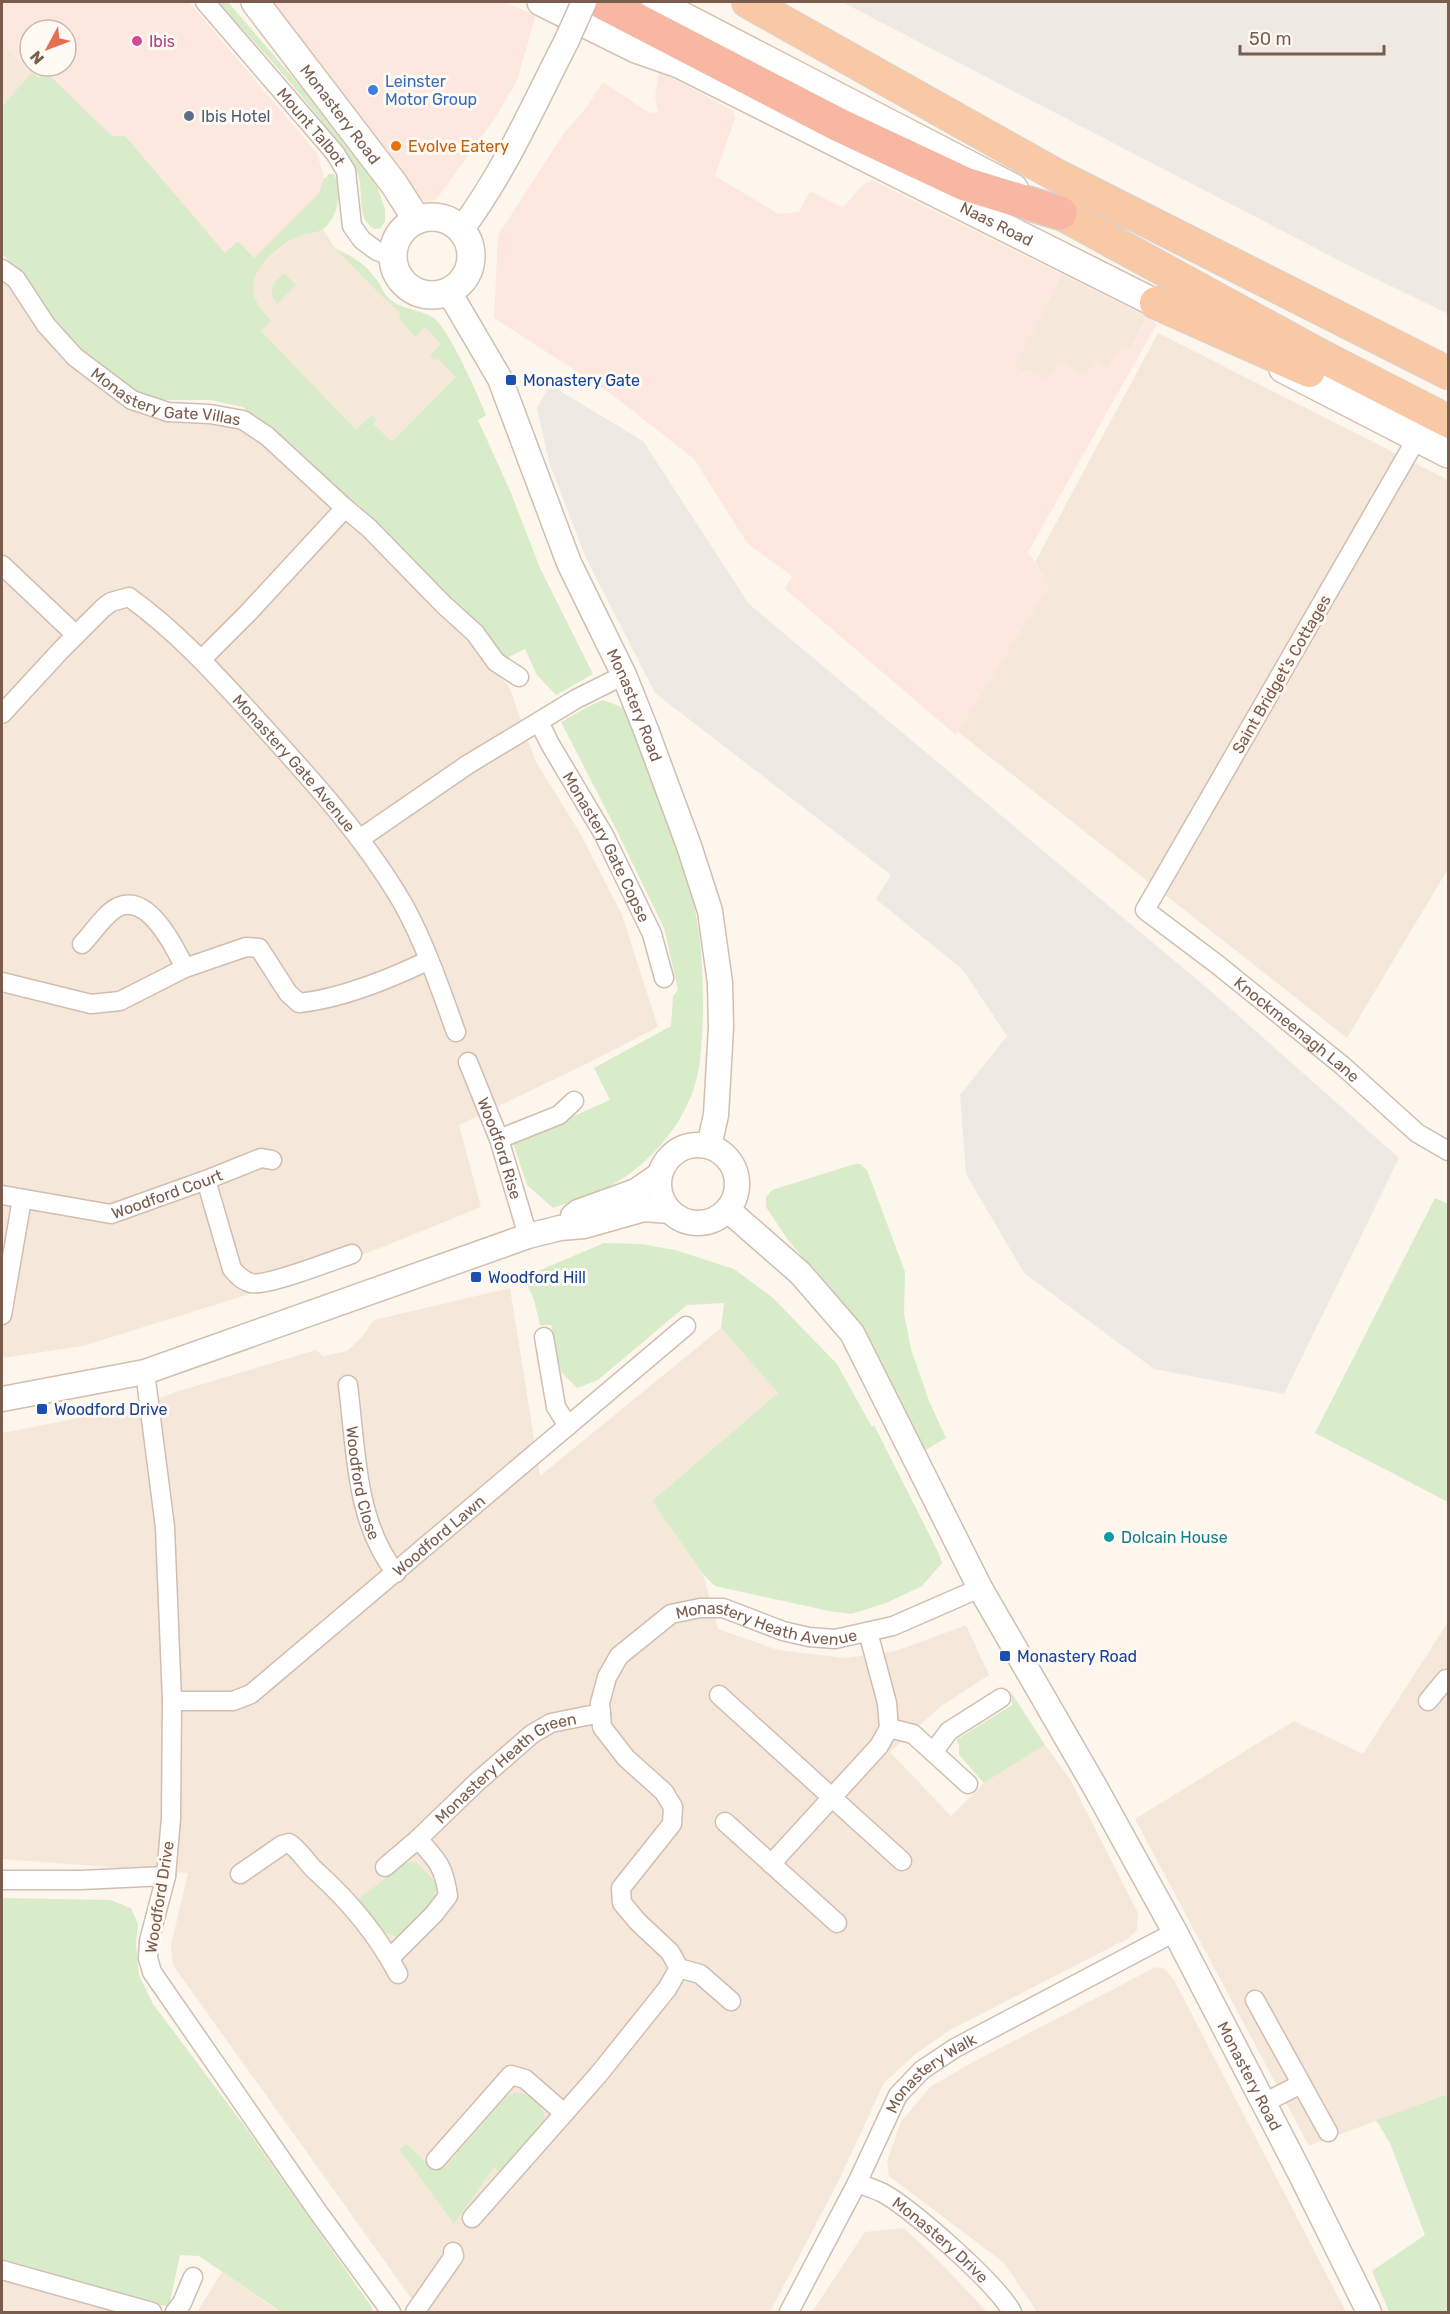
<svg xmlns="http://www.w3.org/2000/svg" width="1450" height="2314" font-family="Rubik,sans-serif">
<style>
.residential{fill:#f5e8da}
.commercial{fill:#fde8e0;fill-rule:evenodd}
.industrial{fill:#efe9e4}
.green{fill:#d8ecc9}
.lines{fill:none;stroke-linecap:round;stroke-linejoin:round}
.minor-casing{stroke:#d1beb0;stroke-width:21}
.tertiary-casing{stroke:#d1beb0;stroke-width:27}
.secondary-casing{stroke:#d6c0b0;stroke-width:30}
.trunk-casing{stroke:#dad1cd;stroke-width:34}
.motorway-casing{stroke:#dad1cd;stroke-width:36}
.minor{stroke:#fff;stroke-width:18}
.tertiary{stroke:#fff;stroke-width:24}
.secondary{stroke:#fff;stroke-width:27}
.trunk{stroke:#f9c8a4;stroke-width:32}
.motorway{stroke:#f7b7a3;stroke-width:33}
.tertiary-bridge-casing{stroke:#d1beb0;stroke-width:27;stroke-linecap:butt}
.tertiary-bridge{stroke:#fff;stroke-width:24}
.hotel-dot{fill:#d1479c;stroke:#fffaf3;stroke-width:2}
.shop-dot{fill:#3f7fe0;stroke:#fffaf3;stroke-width:2}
.service-dot{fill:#5c6f8a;stroke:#fffaf3;stroke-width:2}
.food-dot{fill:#e8710a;stroke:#fffaf3;stroke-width:2}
.transit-dot{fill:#1a4fb4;stroke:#fffaf3;stroke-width:2}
.culture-dot{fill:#0f9aa8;stroke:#fffaf3;stroke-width:2}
.labels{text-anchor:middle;stroke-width:6;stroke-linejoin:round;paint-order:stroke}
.hotel-label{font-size:16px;fill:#b23c85;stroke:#fffaf3;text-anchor:start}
.shop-label{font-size:16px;fill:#366cbe;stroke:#fffaf3;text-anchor:start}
.street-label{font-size:16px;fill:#7a5c4d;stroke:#fffaf3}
.service-label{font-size:16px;fill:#4e5e75;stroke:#fffaf3;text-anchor:start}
.food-label{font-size:16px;fill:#c56008;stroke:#fffaf3;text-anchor:start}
.transit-label{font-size:16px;fill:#164399;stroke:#fffaf3;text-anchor:start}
.culture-label{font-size:16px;fill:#0d838f;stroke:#fffaf3;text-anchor:start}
</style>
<rect width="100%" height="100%" fill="#fdf6ec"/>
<path class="residential" d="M 2,43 L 32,72 L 2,123 Z
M 316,218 L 335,248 L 350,256 L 391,300 L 410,313 L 457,355 L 485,416 L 389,458 L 265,370 L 237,288 Z
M 2,271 L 132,401 L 240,421 L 391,558 L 509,686 L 535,760 L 580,833 L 622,915 L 658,1027 L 586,1064 L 459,1125 L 481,1207 L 326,1270 L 83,1346 L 2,1358 Z
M 1062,274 L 1144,315 L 1144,323 L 1130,350 L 1122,346 L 1108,367 L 1094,360 L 1085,376 L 1058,361 L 1047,380 L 1026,370 L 1024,372 L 1014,367 Z
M 1158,333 L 1448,480 L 1448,869 L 1347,1038 L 948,724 Z
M 510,1288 L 540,1476 L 721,1328 L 778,1393 L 652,1501 L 703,1574 L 718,1629 L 778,1650 L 845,1658 L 896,1651 L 966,1625 L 989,1675 L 940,1707 L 890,1752 L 951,1816 L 984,1783 L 1045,1745 L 1070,1779 L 1138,1913 L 1137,1930 L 1129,1938 L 950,2030 L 914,2055 L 884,2083 L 837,2184 L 770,2312 L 421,2312 L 173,1965 L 171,1945 L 188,1873 L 2,1859 L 2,1433 L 135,1407 L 179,1391 L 316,1350 L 323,1356 L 347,1351 L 362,1337 L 374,1320 Z
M 1448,1622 L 1448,2094 L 1309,2146 L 1135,1819 L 1294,1721 L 1363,1754 Z
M 1156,1967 L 1165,1969 L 1174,1980 L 1346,2312 L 1037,2312 L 1004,2263 L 889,2176 L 887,2161 L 901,2122 L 930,2087 L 973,2062 Z
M 904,2228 L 942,2264 L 987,2312 L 812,2312 L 865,2232 Z
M 2,2255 L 4,2256 L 125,2312 L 2,2312 Z
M 222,2272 L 280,2312 L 197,2312 Z"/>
<path class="commercial" d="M 2,2 L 189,2 L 317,153 L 325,182 L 333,184 L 341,196 L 237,288 L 40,78 L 32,72 L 30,74 L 2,43 ZM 30,30 L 66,30 L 66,66 L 30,66 Z
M 273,2 L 503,2 L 536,15 L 517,80 L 496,117 L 436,200 L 424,201 L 418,197 Z
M 659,71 L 732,110 L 735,118 L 715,176 L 779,214 L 799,212 L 810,191 L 843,208 L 861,186 L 872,180 L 1062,274 L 1014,367 L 1024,372 L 1026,370 L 1047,380 L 1058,361 L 1085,375 L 1094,360 L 1108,367 L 1122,346 L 1130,350 L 1144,324 L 1144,315 L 1157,324 L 1028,552 L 1050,584 L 956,735 L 785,589 L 792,576 L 747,543 L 694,459 L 610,393 L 494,318 L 498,235 L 564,133 L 586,108 L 603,82 L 650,113 L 658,112 L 655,97 Z"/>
<path class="industrial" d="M 842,2 L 1448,2 L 1448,314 L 1348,265 Z
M 550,385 L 643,441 L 749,604 L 1214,994 L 1399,1158 L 1284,1394 L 1154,1369 L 1024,1273 L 966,1174 L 960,1095 L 1007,1036 L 963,970 L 876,899 L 891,875 L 655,693 L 586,558 L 549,462 L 537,408 Z"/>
<path class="green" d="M 218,2 L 228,2 L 314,102 L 377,186 L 385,209 L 385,221 L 381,228 L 374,229 C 353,216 367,185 354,166 C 315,107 265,54 218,2 Z
M 45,71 L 112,136 L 125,136 L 225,253 L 238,241 L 254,258 L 318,194 L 324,179 L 329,174 L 334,174 C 343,190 338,218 323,229 C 316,234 304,233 296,237 C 279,246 252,267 253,289 C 253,301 264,313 271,321 L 261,331 L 356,430 L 372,415 L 376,420 L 373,424 L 392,442 L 456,377 L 437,358 L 434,360 L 430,356 L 441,344 L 425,327 L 415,337 L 399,319 L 400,312 C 377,294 358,270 336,250 C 355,256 368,267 379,283 C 382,288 385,295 389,299 C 403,311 424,309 436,320 C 451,334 477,393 486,415 L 478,420 L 511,493 L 540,568 L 593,674 L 556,695 L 537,675 L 525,649 L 502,660 L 399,545 L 243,407 L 209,400 L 164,400 L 136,392 L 108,377 L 41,311 L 24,276 L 2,254 L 2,107 L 32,72 L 39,78 Z
M 284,273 L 296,285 L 277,304 L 271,295 L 275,282 Z
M 603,700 L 624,708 C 638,745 652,782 666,819 C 676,847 688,875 694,905 C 702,941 703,977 703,1013 C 702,1033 702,1053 698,1072 C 690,1118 652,1163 612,1185 C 593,1195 573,1201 553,1208 L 527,1185 L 513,1143 L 610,1100 L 594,1068 L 671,1026 L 673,996 L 678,990 L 664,928 L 616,829 L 561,722 L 587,707 Z
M 855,1164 L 860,1164 L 867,1170 L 905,1272 L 904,1314 L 911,1349 L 929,1401 L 946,1438 L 922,1452 L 861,1327 L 788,1240 L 766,1207 L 766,1197 L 772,1190 Z
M 1435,1198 L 1448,1204 L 1448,1502 L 1315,1433 Z
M 604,1243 L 641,1244 L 675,1250 L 734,1269 L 773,1298 L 837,1364 L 872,1427 L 874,1425 L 939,1554 L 942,1563 L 922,1586 L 886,1603 L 851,1614 L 829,1611 L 715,1586 L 703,1574 L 652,1501 L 778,1393 L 721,1328 L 724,1303 L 687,1305 L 598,1380 L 577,1388 L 561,1372 L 551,1325 L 540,1325 L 534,1300 L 524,1277 Z
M 1011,1692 L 1045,1745 L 984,1783 L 959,1755 L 959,1745 L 956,1740 L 1012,1705 Z
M 416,1862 C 422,1869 432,1876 435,1884 C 442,1898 409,1926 399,1937 C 379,1934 368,1916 356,1901 L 406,1863 Z
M 2,1898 L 110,1900 L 131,1908 L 138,1924 L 136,1942 L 139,1975 L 153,2004 L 246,2128 L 371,2306 L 373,2312 L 281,2312 L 199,2256 L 180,2255 L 169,2306 L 152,2304 L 2,2260 Z
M 515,2093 C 533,2094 542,2104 545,2120 L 502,2174 L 494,2167 L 454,2224 L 400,2150 L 406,2144 L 436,2171 L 445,2167 L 506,2097 Z
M 1448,2094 L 1448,2312 L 1389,2312 L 1372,2271 L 1425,2235 L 1390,2143 L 1376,2120 Z"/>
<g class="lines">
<defs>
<g id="minor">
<path id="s1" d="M 205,2 L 335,153 L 346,171 L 352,226 L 362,240 L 377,251 L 393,257"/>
<path id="s2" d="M 2,269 L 16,279 L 46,325 L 75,357 L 132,400 L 168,412 L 210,414 L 243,420 L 267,436 L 345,508 L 369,528 L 444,605 L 475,633 L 496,662 L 519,677"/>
<path id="s3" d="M 1417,438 L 1145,910 L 1218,965 L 1343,1066 L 1417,1133 L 1448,1151"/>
<path d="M 2,565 L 76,635"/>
<path d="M 202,659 L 247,614 L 345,508"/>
<path id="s4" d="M 2,714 L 61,650 L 103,608 L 111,602 L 129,597 C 179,633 219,678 260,723 C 312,780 363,836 402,902 C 425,943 440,988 456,1032"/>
<path id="s5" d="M 539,722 L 550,744 L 604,835 L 652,934 L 664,978"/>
<path d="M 361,838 L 467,765 L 576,699 L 624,675"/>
<path d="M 82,944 C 93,933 104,914 118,907 C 149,893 175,948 185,968"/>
<path d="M 2,982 L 91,1004 L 120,1001 L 185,968 L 246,947 L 259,948 L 288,993 L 299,1003 C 340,999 392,978 429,960"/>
<path id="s6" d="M 468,1062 L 499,1139 L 528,1236"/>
<path d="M 499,1139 L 559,1115 L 574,1101"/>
<path d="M 206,1180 L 232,1269 C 238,1276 243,1281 251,1283 C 266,1287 334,1260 352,1254"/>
<path id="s7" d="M 2,1195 L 111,1214 L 206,1180 L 261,1158 L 272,1160"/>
<path d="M 2,1315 L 22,1199"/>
<path d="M 544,1337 L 556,1407 L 568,1426"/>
<path d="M 145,1372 L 165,1527 L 172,1701 L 171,1818 L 166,1876 L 149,1941 L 148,1958 L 152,1972 L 318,2212 L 391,2312"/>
<path id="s8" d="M 348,1385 C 356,1448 355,1522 396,1573"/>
<path d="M 719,1695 L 902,1861"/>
<path id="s9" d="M 172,1701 L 233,1701 L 251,1694 L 686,1326"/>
<path d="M 1428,1701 L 1446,1679 L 1448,1681"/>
<path d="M 889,1728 L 913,1734 L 968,1784"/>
<path d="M 934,1751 L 949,1731 L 1001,1698"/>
<path d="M 725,1822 L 837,1923"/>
<path d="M 771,1864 L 879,1746 L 889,1728 L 887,1703 L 868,1632"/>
<path id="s10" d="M 385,1867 L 418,1839 L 477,1782 L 532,1734 L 551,1723 L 601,1713"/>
<path d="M 240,1874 L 282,1845 L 289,1843 C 301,1851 307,1864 318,1873 C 350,1902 378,1936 398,1974"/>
<path d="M 2,1880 L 81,1880 L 166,1876"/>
<path d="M 390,1958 L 434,1914 L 448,1896 C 444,1867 438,1861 418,1839"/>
<path id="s11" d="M 679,1968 L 670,1952 L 638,1922 L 622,1903 L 621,1888 L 672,1824 L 673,1807 L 664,1792 L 626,1758 L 602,1727 L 600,1703 L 607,1677 L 619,1656 L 671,1614 L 700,1608 L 723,1608 L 783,1631 L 809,1637 L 835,1639 L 893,1626 L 980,1588"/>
<path d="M 679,1968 L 700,1974 L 731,2001"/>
<path d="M 1255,2000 L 1328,2132"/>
<path d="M 1264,2103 L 1301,2084"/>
<path d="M 436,2160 L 511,2075 L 525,2079 L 564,2113"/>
<path id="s12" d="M 857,2183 C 865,2186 875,2189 883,2193 C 913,2210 996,2283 1012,2312"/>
<path d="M 472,2218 L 598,2075 L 667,1989 L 679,1968"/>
<path d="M 2,2270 L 152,2312"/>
<path d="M 175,2312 L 182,2303 L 193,2277"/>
<path d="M 415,2312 L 454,2256 L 453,2252"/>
<path id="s13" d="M 789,2312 L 857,2183 L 898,2095 L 922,2070 L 955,2048 L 1175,1932"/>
</g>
<g id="tertiary">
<path d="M 461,230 C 504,173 533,106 566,42"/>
<path id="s14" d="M 449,292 L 500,379 L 569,563 L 624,675 L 646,730 L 689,846 L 710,911 L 720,983 L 721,1027 L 716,1115 L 709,1146"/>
<circle cx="698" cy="1184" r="39"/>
<path id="s15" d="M 728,1210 L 800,1273 L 852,1333 L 980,1588 L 1095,1787 L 1175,1932 L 1300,2173 L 1369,2312"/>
<path d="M 573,1216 L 578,1212 L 636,1191 L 659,1175"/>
<path d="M 2,1399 L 145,1372 L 528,1236 L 560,1228 L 584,1226 L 644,1209 L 669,1211"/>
</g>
<g id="secondary">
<path id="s16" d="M 255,2 L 394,184 L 417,220"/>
<path id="s17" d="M 541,2 L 636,49 L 679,64 L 1175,313"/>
<path d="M 656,2 L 1014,188"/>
<circle cx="432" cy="256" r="39"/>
<path d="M 1283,369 L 1448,454"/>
</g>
<path id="trunk" d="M 748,2 L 1056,175 L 1448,373
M 1060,213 L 1323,357 L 1448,421
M 1156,303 L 1309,371"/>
<path id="motorway" d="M 602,2 L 839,125 L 965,184 L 1060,213"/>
</defs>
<use href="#minor" class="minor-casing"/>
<use href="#tertiary" class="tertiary-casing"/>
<use href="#secondary" class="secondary-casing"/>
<use href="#trunk" class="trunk-casing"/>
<use href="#motorway" class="motorway-casing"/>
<use href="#minor" class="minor"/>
<use href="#tertiary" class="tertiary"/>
<use href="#secondary" class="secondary"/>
<use href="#trunk" class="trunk"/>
<use href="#motorway" class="motorway"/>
<defs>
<path id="tertiary-bridge" d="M 566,42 L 584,2"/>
</defs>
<use href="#tertiary-bridge" class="tertiary-bridge-casing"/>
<use href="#tertiary-bridge" class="tertiary-bridge"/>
</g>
<circle class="hotel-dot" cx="137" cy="41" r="6"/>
<circle class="shop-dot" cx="373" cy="90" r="6"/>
<circle class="service-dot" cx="189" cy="116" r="6"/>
<circle class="food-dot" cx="396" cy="146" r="6"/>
<g class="transit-dot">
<rect x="505" y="374" width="12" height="12" rx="3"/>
<rect x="470" y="1271" width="12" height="12" rx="3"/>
<rect x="36" y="1403" width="12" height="12" rx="3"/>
<rect x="999" y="1650" width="12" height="12" rx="3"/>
</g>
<circle class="culture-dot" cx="1109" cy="1537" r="6"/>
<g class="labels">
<g class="hotel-label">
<text x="149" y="47">Ibis</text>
</g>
<g class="shop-label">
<text x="385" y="87">Leinster<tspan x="385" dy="18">Motor Group</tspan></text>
</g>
<g class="street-label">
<text dy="6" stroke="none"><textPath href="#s16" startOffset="141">Monastery Road</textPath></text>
<text dy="6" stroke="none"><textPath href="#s1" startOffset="164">Mount Talbot</textPath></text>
<text dy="6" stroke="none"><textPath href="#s17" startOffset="507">Naas Road</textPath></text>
<text dy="6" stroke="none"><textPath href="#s2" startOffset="218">Monastery Gate Villas</textPath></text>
<text transform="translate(1281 674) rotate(-60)" y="6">Saint Bridget's Cottages</text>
<text dy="6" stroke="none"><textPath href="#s14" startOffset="454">Monastery Road</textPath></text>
<text dy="6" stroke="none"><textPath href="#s4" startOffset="410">Monastery Gate Avenue</textPath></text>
<text dy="6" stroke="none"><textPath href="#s5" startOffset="142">Monastery Gate Copse</textPath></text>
<text dy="6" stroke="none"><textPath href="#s3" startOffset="738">Knockmeenagh Lane</textPath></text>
<text dy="6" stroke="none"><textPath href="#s6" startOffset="92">Woodford Rise</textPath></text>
<text dy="6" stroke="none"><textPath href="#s7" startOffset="170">Woodford Court</textPath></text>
<text dy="6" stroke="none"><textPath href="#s8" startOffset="99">Woodford Close</textPath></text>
<text dy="6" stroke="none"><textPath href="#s9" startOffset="326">Woodford Lawn</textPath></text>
<text dy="6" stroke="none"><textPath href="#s11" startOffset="549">Monastery Heath Avenue</textPath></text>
<text dy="6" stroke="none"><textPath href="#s10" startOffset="158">Monastery Heath Green</textPath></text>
<text transform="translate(159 1897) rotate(-81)" y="6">Woodford Drive</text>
<text dy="6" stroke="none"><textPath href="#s13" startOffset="282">Monastery Walk</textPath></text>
<text dy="6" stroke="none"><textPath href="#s15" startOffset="1018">Monastery Road</textPath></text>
<text dy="6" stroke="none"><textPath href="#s12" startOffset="102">Monastery Drive</textPath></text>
</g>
<g class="service-label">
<text x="201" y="122">Ibis Hotel</text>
</g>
<g class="food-label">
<text x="408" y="152">Evolve Eatery</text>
</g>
<g class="transit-label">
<text x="523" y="386">Monastery Gate</text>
<text x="488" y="1283">Woodford Hill</text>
<text x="54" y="1415">Woodford Drive</text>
<text x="1017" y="1662">Monastery Road</text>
</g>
<g class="culture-label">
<text x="1121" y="1543">Dolcain House</text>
</g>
</g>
<rect width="1450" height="2314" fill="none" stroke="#7a5c4d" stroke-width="6"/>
<g transform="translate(48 48) rotate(229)"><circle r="28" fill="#fffaf3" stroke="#cabbb1" stroke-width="1.5"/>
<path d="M0-4.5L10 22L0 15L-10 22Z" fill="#e76f51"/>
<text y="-9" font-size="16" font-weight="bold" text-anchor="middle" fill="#7a5c4d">N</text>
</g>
<path d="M1240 45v9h144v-9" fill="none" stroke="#7a5c4d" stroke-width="3"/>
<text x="1249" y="45" font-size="18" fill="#7a5c4d" stroke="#fffaf3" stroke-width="4.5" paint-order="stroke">50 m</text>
</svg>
